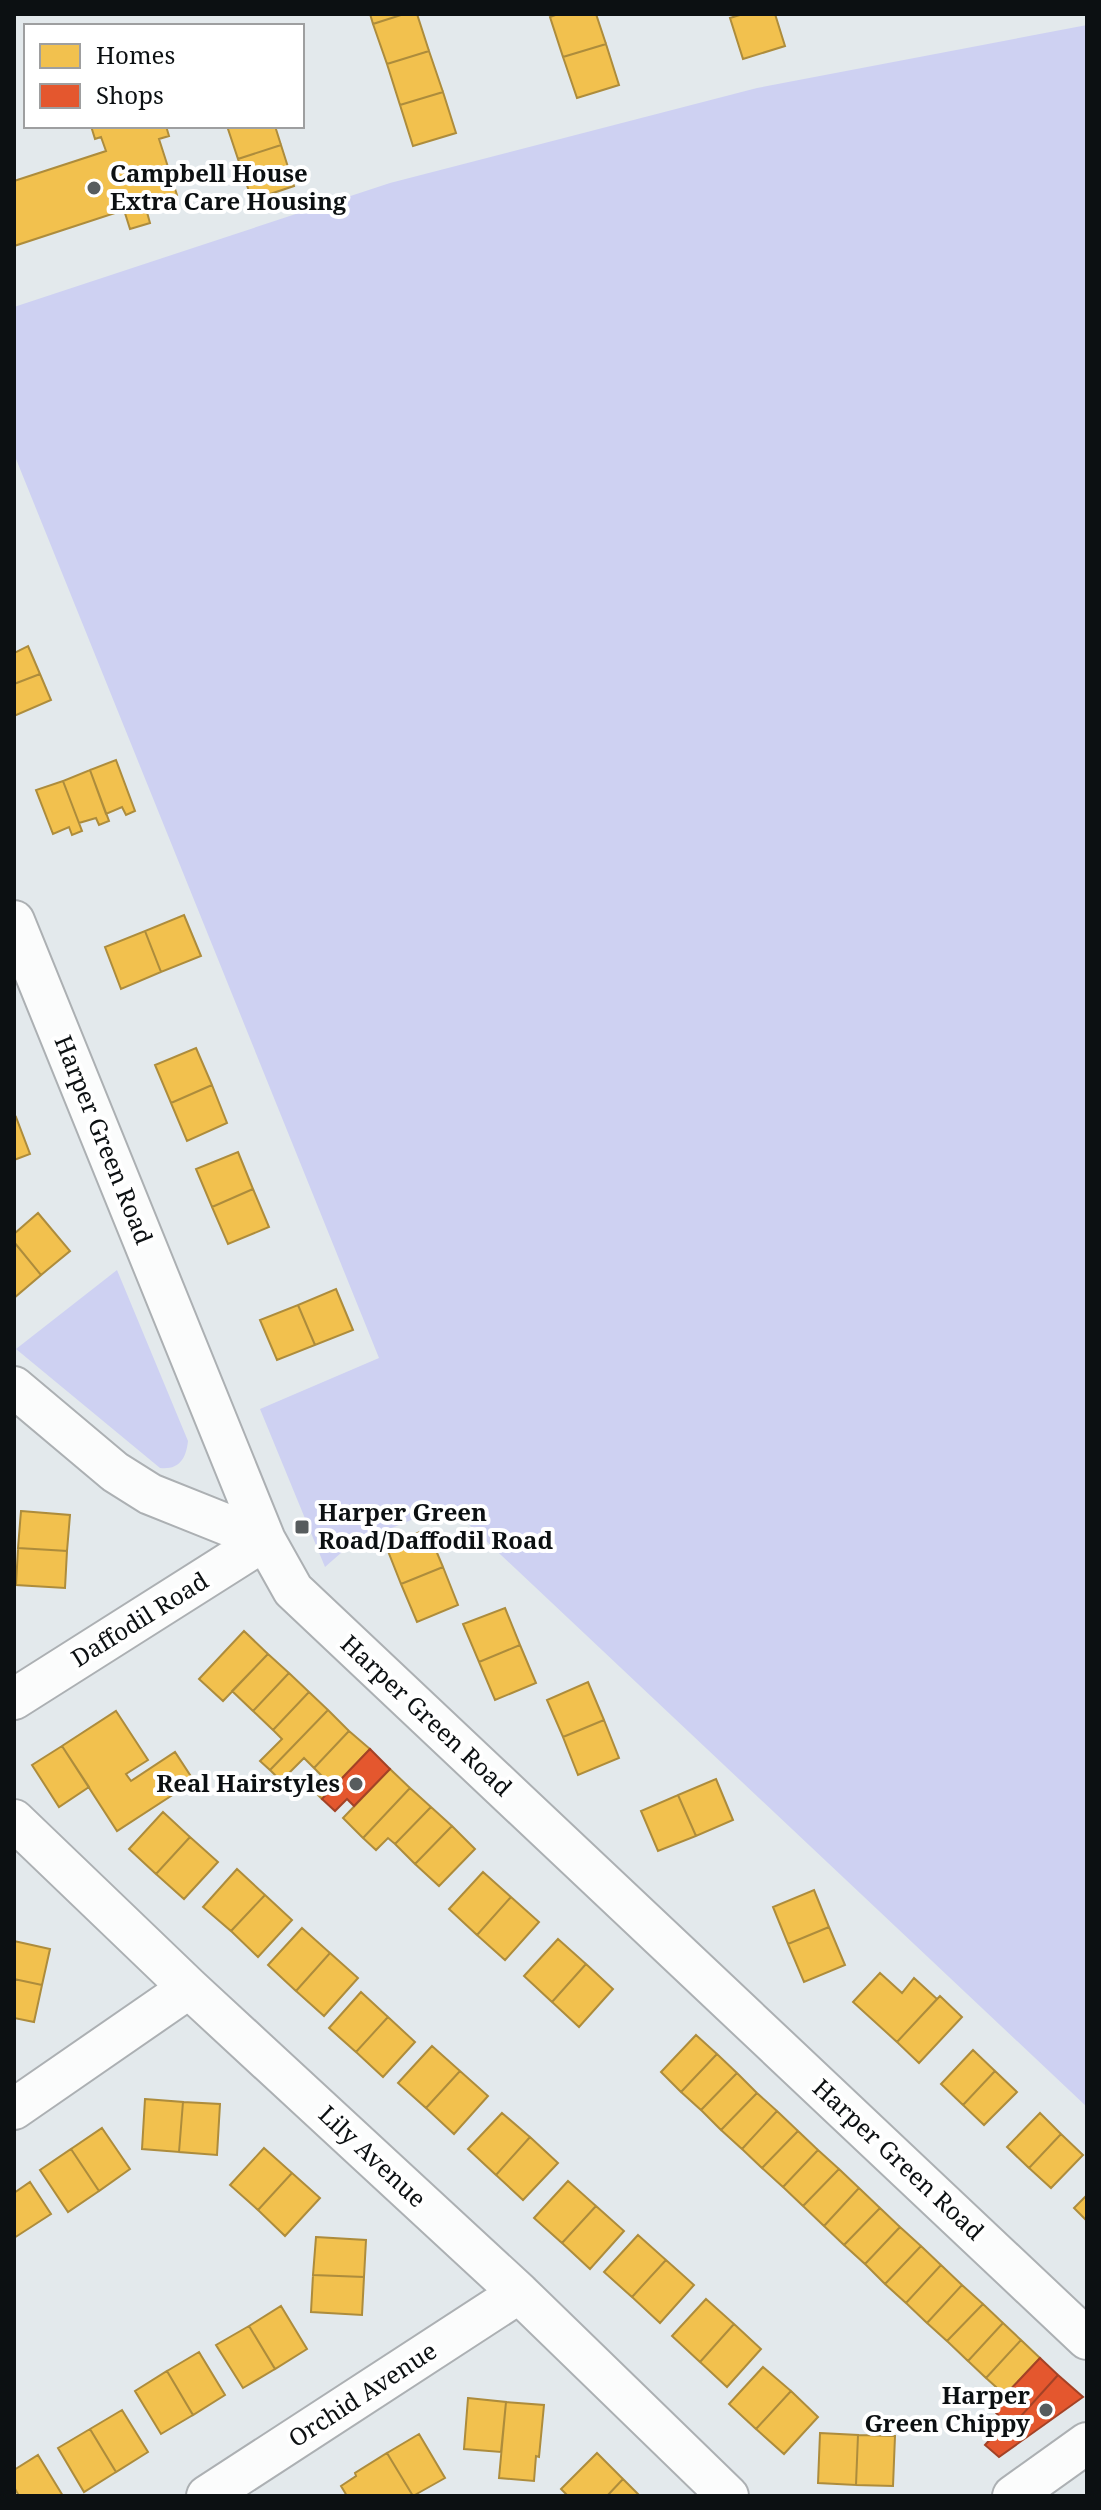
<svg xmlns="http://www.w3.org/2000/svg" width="1101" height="2510" font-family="'Noto Serif',serif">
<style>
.green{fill:#ced1f2}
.homes{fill:#f2c14e;stroke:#ad8c3c;stroke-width:2}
.shops{fill:#e4572e;stroke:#a34226;stroke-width:2}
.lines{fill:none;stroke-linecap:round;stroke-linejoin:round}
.minor-casing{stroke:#acb0b3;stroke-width:44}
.minor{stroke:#fbfcfc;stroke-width:40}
.poi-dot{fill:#575c5e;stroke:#fff;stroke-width:3}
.labels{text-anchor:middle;stroke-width:8;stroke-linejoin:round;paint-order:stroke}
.poi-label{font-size:24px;font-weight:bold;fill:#0c1012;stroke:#fff;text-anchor:start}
.street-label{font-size:24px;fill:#0c1012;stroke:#fff}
</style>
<rect width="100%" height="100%" fill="#e3e9ec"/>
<path class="green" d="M 1087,25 L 1087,2107 L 448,1505 L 350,1545 L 325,1567 L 260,1409 L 379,1358 L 14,454 L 14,307 L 390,183 L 757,88 Z
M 117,1270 L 188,1441 C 186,1459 179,1470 160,1468 L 16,1349 Z"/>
<path class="homes" d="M 370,14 L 404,14 L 373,24 Z
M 404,14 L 417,14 L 429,51 L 387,64 L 373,24 Z
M 558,14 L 596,14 L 606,44 L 563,57 L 550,17 Z
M 743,14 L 775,14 L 785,46 L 743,59 L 730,18 Z
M 606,44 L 619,85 L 577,98 L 563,57 Z
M 429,51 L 443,92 L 400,105 L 387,64 Z
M 443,92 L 456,133 L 413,146 L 400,105 Z
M 91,126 L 166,126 L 169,136 L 159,139 L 177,195 L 145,205 L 150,223 L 130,229 L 124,210 L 14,246 L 14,181 L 106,151 L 101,137 L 95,139 Z
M 227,126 L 275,126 L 281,145 L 238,159 Z
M 281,145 L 294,186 L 252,200 L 238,159 Z
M 28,646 L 40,674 L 14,684 L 14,653 Z
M 40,674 L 51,700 L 14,716 L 14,684 Z
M 116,760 L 135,811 L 126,815 L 122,807 L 106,814 L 90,770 Z
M 90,770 L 109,821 L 99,825 L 96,818 L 79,823 L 63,781 Z
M 63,781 L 82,831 L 72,835 L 69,827 L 53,834 L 36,790 Z
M 184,915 L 201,956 L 161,972 L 145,931 Z
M 145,931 L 161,972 L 121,989 L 105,947 Z
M 196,1048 L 212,1085 L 171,1103 L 155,1065 Z
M 212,1085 L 227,1123 L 187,1141 L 171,1103 Z
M 16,1117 L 30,1154 L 14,1160 L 14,1118 Z
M 238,1152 L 253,1189 L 212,1207 L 196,1169 Z
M 253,1189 L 269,1227 L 228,1244 L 212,1207 Z
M 38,1213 L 70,1251 L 41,1275 L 14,1242 L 14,1234 Z
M 14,1242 L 41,1275 L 14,1298 Z
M 336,1289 L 353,1330 L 315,1345 L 298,1305 Z
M 298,1305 L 315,1345 L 277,1360 L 260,1320 Z
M 21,1511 L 70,1515 L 67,1551 L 18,1548 Z
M 427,1529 L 443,1567 L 401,1584 L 386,1546 Z
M 18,1548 L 67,1551 L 65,1588 L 16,1585 Z
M 443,1567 L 458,1605 L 417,1622 L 401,1584 Z
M 505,1608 L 520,1645 L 479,1662 L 463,1624 Z
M 244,1631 L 268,1654 L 223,1701 L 199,1679 Z
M 520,1645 L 536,1683 L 495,1700 L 479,1662 Z
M 268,1654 L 289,1673 L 253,1711 L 232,1691 Z
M 289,1673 L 309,1692 L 273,1730 L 253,1711 Z
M 588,1682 L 604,1720 L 563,1737 L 547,1700 Z
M 309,1692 L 328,1710 L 270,1770 L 260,1761 L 282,1739 L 273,1730 Z
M 328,1710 L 349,1731 L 314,1768 L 304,1758 L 281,1781 L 270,1770 Z
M 116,1711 L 148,1760 L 126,1774 L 131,1781 L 175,1752 L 194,1781 L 117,1831 L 62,1746 Z
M 604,1720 L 619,1758 L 578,1775 L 563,1737 Z
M 349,1731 L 370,1749 L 322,1799 L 310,1787 L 321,1775 L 314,1768 Z
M 62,1746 L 89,1787 L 59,1807 L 32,1765 Z
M 390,1769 L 410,1788 L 363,1838 L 343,1818 Z
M 716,1779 L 733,1820 L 696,1836 L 678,1795 Z
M 410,1788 L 431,1807 L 395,1844 L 388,1838 L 376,1850 L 363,1838 Z
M 678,1795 L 696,1836 L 658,1851 L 641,1811 Z
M 431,1807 L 452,1826 L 415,1864 L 395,1844 Z
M 163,1812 L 190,1837 L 156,1874 L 129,1849 Z
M 452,1826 L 475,1849 L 439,1886 L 415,1864 Z
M 190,1837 L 218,1862 L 184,1899 L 156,1874 Z
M 237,1869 L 265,1895 L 231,1931 L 203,1907 Z
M 483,1872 L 511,1897 L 477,1935 L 449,1909 Z
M 814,1890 L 829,1927 L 788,1944 L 773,1907 Z
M 265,1895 L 292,1920 L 258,1957 L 231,1931 Z
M 511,1897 L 539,1922 L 505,1960 L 477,1935 Z
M 829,1927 L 845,1965 L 804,1982 L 788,1944 Z
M 302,1928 L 330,1953 L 296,1991 L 268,1965 Z
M 558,1939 L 586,1964 L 552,2002 L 524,1976 Z
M 14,1941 L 50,1949 L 42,1985 L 14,1979 Z
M 330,1953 L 358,1978 L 324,2016 L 296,1991 Z
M 586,1964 L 613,1989 L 579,2027 L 552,2002 Z
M 880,1973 L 902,1993 L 914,1978 L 937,1999 L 897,2042 L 853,2002 Z
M 14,1979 L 42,1985 L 34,2022 L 14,2018 Z
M 361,1992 L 388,2017 L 356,2052 L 329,2028 Z
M 940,1996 L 962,2017 L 919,2063 L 897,2042 Z
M 388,2017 L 415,2042 L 383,2077 L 356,2052 Z
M 696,2035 L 717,2054 L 681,2092 L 661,2072 Z
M 432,2046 L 460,2071 L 426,2108 L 398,2083 Z
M 973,2050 L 995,2071 L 963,2105 L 941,2084 Z
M 717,2054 L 737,2073 L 701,2110 L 681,2092 Z
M 460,2071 L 488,2096 L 454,2134 L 426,2108 Z
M 995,2071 L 1017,2092 L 984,2125 L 963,2105 Z
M 737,2073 L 757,2093 L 721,2130 L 701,2110 Z
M 757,2093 L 777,2111 L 742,2149 L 721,2130 Z
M 145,2099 L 183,2102 L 179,2152 L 142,2149 Z
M 183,2102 L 220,2104 L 217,2155 L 179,2152 Z
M 777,2111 L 798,2131 L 762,2168 L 742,2149 Z
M 502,2113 L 530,2137 L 496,2175 L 468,2149 Z
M 1040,2113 L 1061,2134 L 1029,2168 L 1007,2147 Z
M 102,2128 L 130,2169 L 99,2191 L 71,2149 Z
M 798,2131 L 818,2150 L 783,2187 L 762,2168 Z
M 1061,2134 L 1083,2155 L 1051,2188 L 1029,2168 Z
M 530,2137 L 558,2163 L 523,2200 L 496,2175 Z
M 264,2148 L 292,2173 L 258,2210 L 230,2185 Z
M 71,2149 L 99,2191 L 68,2212 L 40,2170 Z
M 818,2150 L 839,2169 L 803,2206 L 783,2187 Z
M 839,2169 L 859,2188 L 824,2226 L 803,2206 Z
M 292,2173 L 320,2198 L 285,2236 L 258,2210 Z
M 568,2181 L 596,2206 L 562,2243 L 534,2218 Z
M 30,2182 L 51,2214 L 14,2238 L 14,2193 Z
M 859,2188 L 880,2208 L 844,2245 L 824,2226 Z
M 1087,2195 L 1087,2221 L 1074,2208 Z
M 596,2206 L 624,2231 L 590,2269 L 562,2243 Z
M 880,2208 L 900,2227 L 865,2264 L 844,2245 Z
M 900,2227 L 921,2246 L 885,2284 L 865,2264 Z
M 638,2235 L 666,2260 L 632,2297 L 604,2272 Z
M 316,2237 L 366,2240 L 364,2277 L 313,2275 Z
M 921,2246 L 941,2265 L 906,2303 L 885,2284 Z
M 666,2260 L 694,2285 L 660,2323 L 632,2297 Z
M 941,2265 L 962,2285 L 927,2323 L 906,2303 Z
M 313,2275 L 364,2277 L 362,2315 L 311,2312 Z
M 962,2285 L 983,2304 L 947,2341 L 927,2323 Z
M 706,2299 L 734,2324 L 700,2362 L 672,2336 Z
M 983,2304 L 1003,2323 L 968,2361 L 947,2341 Z
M 281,2306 L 307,2349 L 275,2369 L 249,2326 Z
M 1003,2323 L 1021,2340 L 986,2378 L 968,2361 Z
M 734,2324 L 761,2349 L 727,2387 L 700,2362 Z
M 249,2326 L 275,2369 L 243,2388 L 216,2345 Z
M 1021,2340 L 1040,2358 L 1005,2395 L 986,2378 Z
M 199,2352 L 225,2395 L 193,2415 L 167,2371 Z
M 763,2367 L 791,2391 L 756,2429 L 729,2404 Z
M 167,2371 L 193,2415 L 161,2434 L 135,2391 Z
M 791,2391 L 818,2417 L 784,2454 L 756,2429 Z
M 468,2398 L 506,2402 L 501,2452 L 464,2449 Z
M 506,2402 L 544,2405 L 539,2457 L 536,2456 L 534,2481 L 499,2478 Z
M 122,2410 L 148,2452 L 116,2472 L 90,2429 Z
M 90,2429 L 116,2472 L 84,2492 L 58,2448 Z
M 820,2433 L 858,2435 L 856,2485 L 818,2483 Z
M 419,2434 L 445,2478 L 413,2496 L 387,2453 Z
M 858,2435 L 895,2436 L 893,2486 L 856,2485 Z
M 387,2453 L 413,2496 L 347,2496 L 341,2486 L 356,2476 L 355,2473 Z
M 597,2453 L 623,2479 L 607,2496 L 568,2496 L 561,2489 Z
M 38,2455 L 63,2496 L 19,2496 L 14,2487 L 14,2470 Z
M 623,2479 L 640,2496 L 607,2496 Z"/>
<path class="shops" d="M 370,1749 L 390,1769 L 354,1806 L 347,1799 L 335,1811 L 322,1799 Z
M 1040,2358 L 1058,2375 L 1011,2427 L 992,2409 Z
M 1058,2375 L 1083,2397 L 999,2457 L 985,2445 L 1006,2422 L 1011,2427 Z"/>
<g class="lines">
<defs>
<path id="minor" d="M 14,921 L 265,1540 L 293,1590 L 1087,2339
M 14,1387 L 115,1472 L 150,1494 L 265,1540
M 14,1699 L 265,1540
M 14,1820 L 189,1988 L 519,2293 L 728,2496
M 14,2109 L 189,1988
M 207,2496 L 519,2293
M 1013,2496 L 1087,2443"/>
</defs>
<use href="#minor" class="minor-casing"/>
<use href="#minor" class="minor"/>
</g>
<g class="poi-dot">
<circle cx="94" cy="188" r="8"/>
<rect x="294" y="1519" width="16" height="16" rx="4"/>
<circle cx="356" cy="1784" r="8"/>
<circle cx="1046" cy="2410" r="8"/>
</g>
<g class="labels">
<g class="poi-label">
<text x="110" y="182">Campbell House<tspan x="110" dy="28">Extra Care Housing</tspan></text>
<text x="318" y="1521">Harper Green<tspan x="318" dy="28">Road/Daffodil Road</tspan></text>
<text x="340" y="1792" text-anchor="end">Real Hairstyles</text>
<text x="1030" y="2404" text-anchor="end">Harper<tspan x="1030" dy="28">Green Chippy</tspan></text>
</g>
<g class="street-label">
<text transform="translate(103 1140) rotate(68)" y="8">Harper Green Road</text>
<text transform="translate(140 1620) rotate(-32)" y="8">Daffodil Road</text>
<text transform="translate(426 1716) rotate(43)" y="8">Harper Green Road</text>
<text transform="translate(372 2157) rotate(43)" y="8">Lily Avenue</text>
<text transform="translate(898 2160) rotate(43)" y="8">Harper Green Road</text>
<text transform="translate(363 2395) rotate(-33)" y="8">Orchid Avenue</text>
</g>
</g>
<rect width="1101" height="2510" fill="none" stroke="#0c1012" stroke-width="32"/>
<rect x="24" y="24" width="280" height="104" fill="#ffffff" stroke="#9e9fa0" stroke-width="2"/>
<rect x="40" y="44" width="40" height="24" fill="#f2c14e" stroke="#9e9fa0" stroke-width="2"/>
<text x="96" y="64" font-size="24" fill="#0c1012">Homes</text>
<rect x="40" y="84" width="40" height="24" fill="#e4572e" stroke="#9e9fa0" stroke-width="2"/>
<text x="96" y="104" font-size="24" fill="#0c1012">Shops</text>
</svg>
